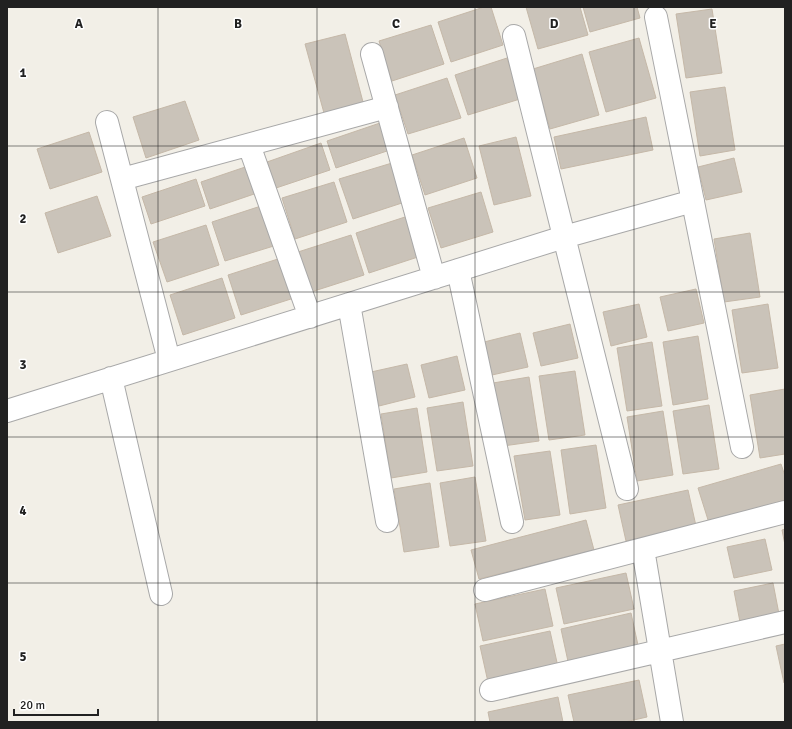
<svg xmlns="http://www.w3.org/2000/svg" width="792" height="729" font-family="Signika,sans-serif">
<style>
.building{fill:#cac3b9;stroke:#c5b8a8}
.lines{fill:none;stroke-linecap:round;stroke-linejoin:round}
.street-casing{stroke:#a8a8a8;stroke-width:24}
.street{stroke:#fff;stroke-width:22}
.grid{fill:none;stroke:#212121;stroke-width:1;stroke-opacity:0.55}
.grid-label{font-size:13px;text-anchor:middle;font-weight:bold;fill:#212121;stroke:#fff;stroke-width:3;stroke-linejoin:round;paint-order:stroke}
</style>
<rect width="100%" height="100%" fill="#f2efe7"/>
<path class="building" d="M 484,7 L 491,7 L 503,45 L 451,62 L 438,22 Z
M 526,7 L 580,7 L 588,35 L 538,49 Z
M 583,7 L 637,7 L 640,18 L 590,32 Z
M 712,9 L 722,73 L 686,78 L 676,14 Z
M 431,25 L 444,64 L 392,81 L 379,41 Z
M 345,34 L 363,102 L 324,113 L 305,44 Z
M 639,38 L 656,98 L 606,112 L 589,52 Z
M 582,54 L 599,115 L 550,129 L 533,69 Z
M 507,58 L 520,99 L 468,115 L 455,75 Z
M 447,78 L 461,118 L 408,134 L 395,95 Z
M 725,87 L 735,150 L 700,156 L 690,92 Z
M 185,101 L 199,140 L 146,158 L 133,117 Z
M 646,117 L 653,150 L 561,169 L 554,137 Z
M 380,123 L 390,150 L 336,168 L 327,141 Z
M 89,132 L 102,172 L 50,189 L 37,149 Z
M 516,137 L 531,196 L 494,205 L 479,146 Z
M 464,138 L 477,178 L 425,195 L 412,155 Z
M 321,143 L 330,170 L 276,188 L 267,162 Z
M 734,158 L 742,192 L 706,200 L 698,167 Z
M 392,163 L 405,202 L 353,219 L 339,179 Z
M 254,164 L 263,191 L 210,209 L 201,182 Z
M 196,179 L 205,206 L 151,224 L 142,197 Z
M 334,182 L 347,222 L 295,239 L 282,198 Z
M 481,192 L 493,232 L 441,248 L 428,208 Z
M 97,196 L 111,236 L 58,253 L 45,213 Z
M 264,205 L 277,245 L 225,261 L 212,222 Z
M 408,216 L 421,256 L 369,273 L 356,233 Z
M 206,225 L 219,265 L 167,282 L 153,242 Z
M 750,233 L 760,297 L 724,302 L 714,239 Z
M 351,235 L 364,275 L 311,292 L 298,252 Z
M 281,258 L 294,298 L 241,315 L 228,275 Z
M 222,278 L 235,318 L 183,335 L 170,295 Z
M 696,289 L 704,323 L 668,331 L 660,297 Z
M 639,304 L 647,337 L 611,346 L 603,312 Z
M 768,304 L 778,368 L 742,373 L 732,310 Z
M 570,324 L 578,358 L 541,366 L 533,333 Z
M 520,333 L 528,367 L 492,375 L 484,342 Z
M 698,336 L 708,399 L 673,405 L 663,342 Z
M 652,342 L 662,406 L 627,411 L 617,348 Z
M 457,356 L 465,390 L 429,398 L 421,365 Z
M 407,364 L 415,397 L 379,406 L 371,372 Z
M 575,371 L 585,435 L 549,440 L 539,376 Z
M 529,377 L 539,441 L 503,446 L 493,383 Z
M 785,389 L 785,454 L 760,458 L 750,395 Z
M 463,402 L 473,466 L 437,471 L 427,408 Z
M 709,405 L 719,469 L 683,474 L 673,411 Z
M 417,408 L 427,472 L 391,478 L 381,414 Z
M 663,411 L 673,475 L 637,481 L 627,417 Z
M 596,445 L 606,508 L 570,514 L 561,450 Z
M 550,451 L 560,515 L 525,520 L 514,456 Z
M 781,464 L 785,476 L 785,500 L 709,523 L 698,488 Z
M 475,477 L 486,541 L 450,546 L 440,483 Z
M 430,483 L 439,547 L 404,552 L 394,489 Z
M 688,490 L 696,526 L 626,541 L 618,505 Z
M 586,520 L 594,550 L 479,579 L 471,550 Z
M 785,529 L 785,545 L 782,530 Z
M 765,539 L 772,570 L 734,578 L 727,547 Z
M 626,573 L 634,609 L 564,624 L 556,588 Z
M 773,583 L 779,614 L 740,622 L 734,591 Z
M 545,589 L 553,626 L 483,641 L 475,604 Z
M 631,613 L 639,650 L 569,666 L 561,629 Z
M 550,631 L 558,667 L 488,682 L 480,646 Z
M 785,644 L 785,683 L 784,683 L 776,646 Z
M 639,680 L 647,717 L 625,722 L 574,722 L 568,695 Z
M 558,697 L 563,722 L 490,722 L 488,712 Z"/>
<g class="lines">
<defs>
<path id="street" d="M 656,17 L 742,447
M 514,36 L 627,489
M 372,54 L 434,278
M 107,122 L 169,360
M 249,145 L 310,317
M 122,179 L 387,107
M 458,270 L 512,522
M 349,304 L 387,521
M 111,378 L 161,594
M 7,411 L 564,237 L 693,201
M 643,549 L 672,722
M 485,590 L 785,512
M 491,690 L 785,622"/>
</defs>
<use href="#street" class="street-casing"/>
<use href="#street" class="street"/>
</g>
<path class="grid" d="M 158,7 L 158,722M 317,7 L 317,722M 475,7 L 475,722M 634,7 L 634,722M 7,146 L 785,146M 7,292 L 785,292M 7,437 L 785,437M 7,583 L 785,583"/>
<g class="grid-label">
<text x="79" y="28">A</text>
<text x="238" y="28">B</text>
<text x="396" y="28">C</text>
<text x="554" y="28">D</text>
<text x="713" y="28">E</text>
<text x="23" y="77">1</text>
<text x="23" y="223">2</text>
<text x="23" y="369">3</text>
<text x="23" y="515">4</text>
<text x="23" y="661">5</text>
</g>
<rect width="792" height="729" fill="none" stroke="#212121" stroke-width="16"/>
<path d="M14 709v6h84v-6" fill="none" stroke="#212121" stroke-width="2"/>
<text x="20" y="709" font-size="12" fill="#212121" stroke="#ffffff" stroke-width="3" paint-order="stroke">20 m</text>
</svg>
